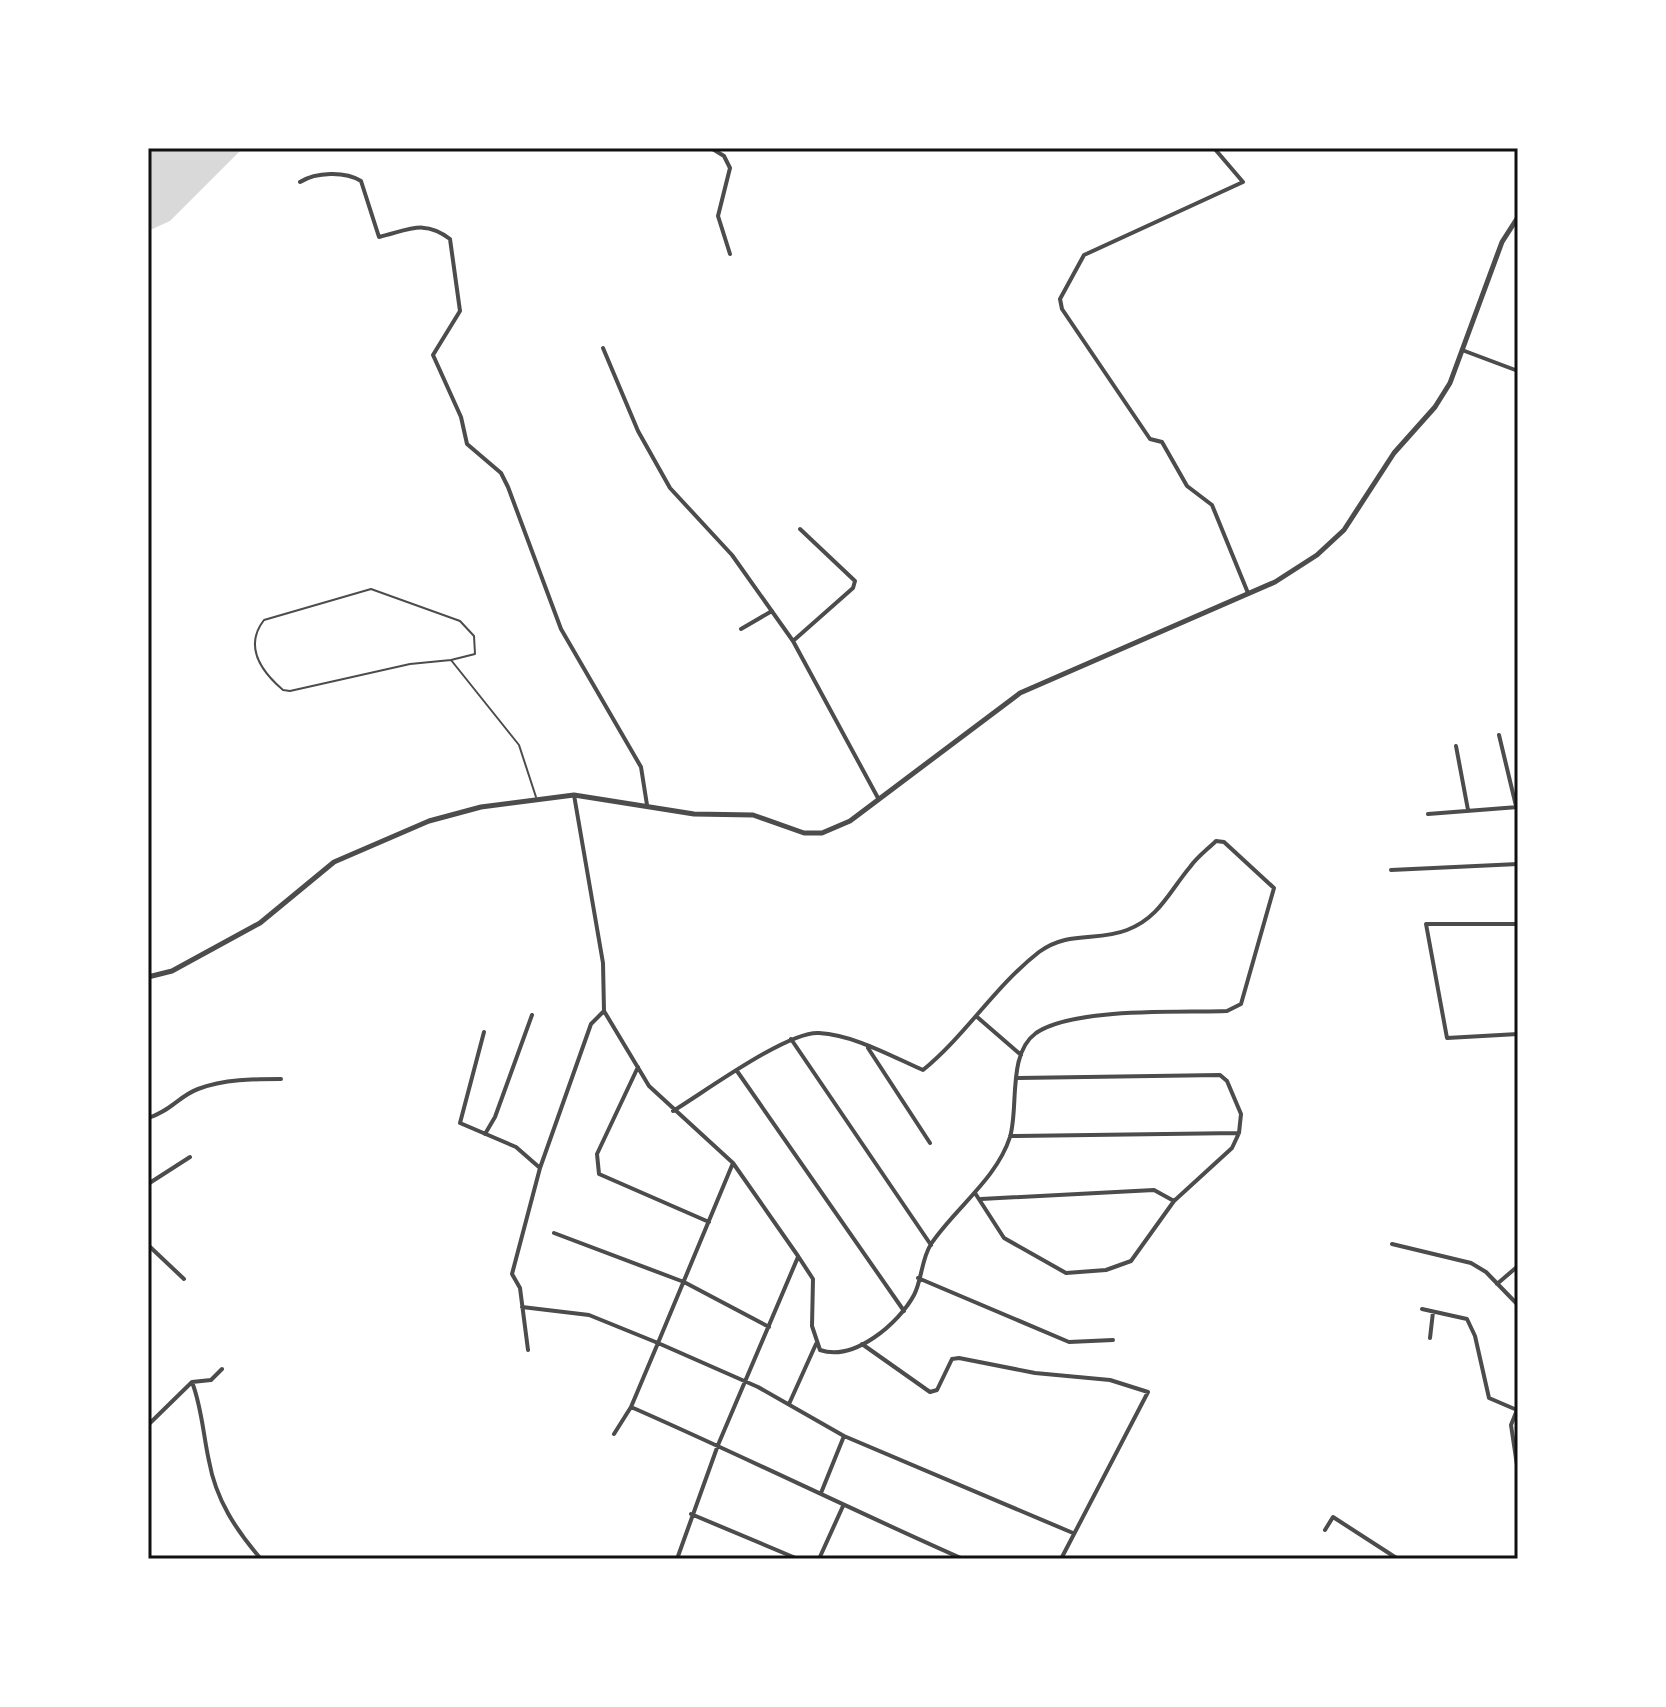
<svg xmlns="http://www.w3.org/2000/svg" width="1666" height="1707" font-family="'Exo 2',sans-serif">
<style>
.water{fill:#d9d9d9}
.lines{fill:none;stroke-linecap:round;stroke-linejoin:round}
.service{stroke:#4c4c4c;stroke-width:2}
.minor{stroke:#4c4c4c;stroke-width:4}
.tertiary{stroke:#4c4c4c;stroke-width:5}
.neatline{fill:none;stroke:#111;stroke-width:3}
</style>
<rect width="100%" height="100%" fill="#fff"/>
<path class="water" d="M 148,148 L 243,148 L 170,221 L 148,231 Z"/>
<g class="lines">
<path class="service" d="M 451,660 L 475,654 L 474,636 L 460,621 L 371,589 L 264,620 C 243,647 262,672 283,690 L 290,691 L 410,664 L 451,660 L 519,745 L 536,797"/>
<path class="minor" d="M 711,148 L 724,156 L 730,168 L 718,216 L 730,254
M 1214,148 L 1243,182 L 1084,255 L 1060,299 L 1062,309 L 1150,439 L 1162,442 L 1187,486 L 1212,505 L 1248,593
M 300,182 C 316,172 345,171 361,181 L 379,237 C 409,230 424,219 450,239 L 460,311 L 433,355 L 461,417 L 467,444 L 501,473 L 508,487 L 561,629 L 641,767 L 647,805
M 603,348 L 638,431 L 670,488 L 732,555 L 793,641 L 878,798
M 1462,350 L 1518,371
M 741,629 L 772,611
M 793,641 L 853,588 L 855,581 L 800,529
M 1499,735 L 1516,806
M 1456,746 L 1468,810
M 574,795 L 603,963 L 604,1011 L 649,1086 L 733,1163 L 798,1256 L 813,1279 L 812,1326 L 820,1350 C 854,1362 899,1323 914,1295 C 922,1280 921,1260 931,1244 C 955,1208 996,1180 1010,1137 C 1019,1107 1007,1054 1036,1033 C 1074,1007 1179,1013 1227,1011 L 1241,1004 L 1274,888 L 1224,842 L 1216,841 C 1208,849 1197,857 1190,867 C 1169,892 1159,918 1127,930 C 1097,942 1069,930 1039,952 C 995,986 966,1035 923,1070 C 891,1056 854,1035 819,1033 C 787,1031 703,1093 673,1111
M 1428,814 L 1518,807
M 1391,870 L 1518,864
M 1518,924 L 1426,924 L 1447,1038 L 1518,1034
M 976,1016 L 1021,1055
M 484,1032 L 460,1123 L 516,1147 L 540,1168
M 791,1039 L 931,1245
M 868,1048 L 930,1143
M 638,1067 L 597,1154 L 599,1174 L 709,1222
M 737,1071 L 904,1311
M 148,1118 C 171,1111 179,1096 198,1089 C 224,1079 254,1079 281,1079
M 485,1134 L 495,1117 L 532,1015
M 1010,1136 L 1239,1133
M 733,1163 L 658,1343 L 758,1387 L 844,1436 L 1073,1533
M 148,1184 L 190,1157
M 975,1193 L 1004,1238 L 1066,1273 L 1106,1270 L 1131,1261 L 1174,1201 L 1232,1148 L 1239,1133 L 1241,1114 L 1227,1081 L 1220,1075 L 1018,1078
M 981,1199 L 1154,1190 L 1174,1201
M 554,1233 L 684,1282 L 769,1327
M 1392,1244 L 1471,1263 L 1486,1272 L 1518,1305
M 148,1245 L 184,1279
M 918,1278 L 1069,1342 L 1113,1340
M 1497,1284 L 1518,1266
M 522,1307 L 589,1315 L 658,1343 L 631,1407 L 614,1434
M 1422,1309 L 1467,1319 L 1475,1336 L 1489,1398 L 1517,1410
M 1430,1338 L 1433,1312
M 862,1344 L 930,1392 L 937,1390 L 952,1359 L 959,1358 L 1035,1373 L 1110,1380 L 1148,1392 L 1061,1559
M 528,1350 L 520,1288 L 512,1274 L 540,1168 L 591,1024 L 604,1011
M 192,1382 C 202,1408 203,1434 209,1461 C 216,1500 236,1530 261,1559
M 789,1404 L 816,1344
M 631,1407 C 743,1456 852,1510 963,1559
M 1517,1410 L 1511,1425 L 1518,1472
M 148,1425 L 192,1382 L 211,1380 L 222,1369
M 821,1493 L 844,1436
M 691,1514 L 798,1559
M 1325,1530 L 1333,1517 L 1398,1559
M 677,1559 L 718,1445 L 798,1257
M 819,1559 L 843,1506
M 1517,1559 L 1518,1548"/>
<path class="tertiary" d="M 148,977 L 172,971 L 260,923 L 334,862 L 429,821 L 481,807 L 574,795 L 694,814 L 753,815 L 804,833 L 822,833 L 850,821 L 1020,693 L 1275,582 L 1317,555 L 1344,530 L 1394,453 L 1435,407 L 1450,383 L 1502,242 L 1518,217"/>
</g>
<rect width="1666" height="1707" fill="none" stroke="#ffffff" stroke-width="300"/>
<rect x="150" y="150" width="1366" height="1407" class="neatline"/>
</svg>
